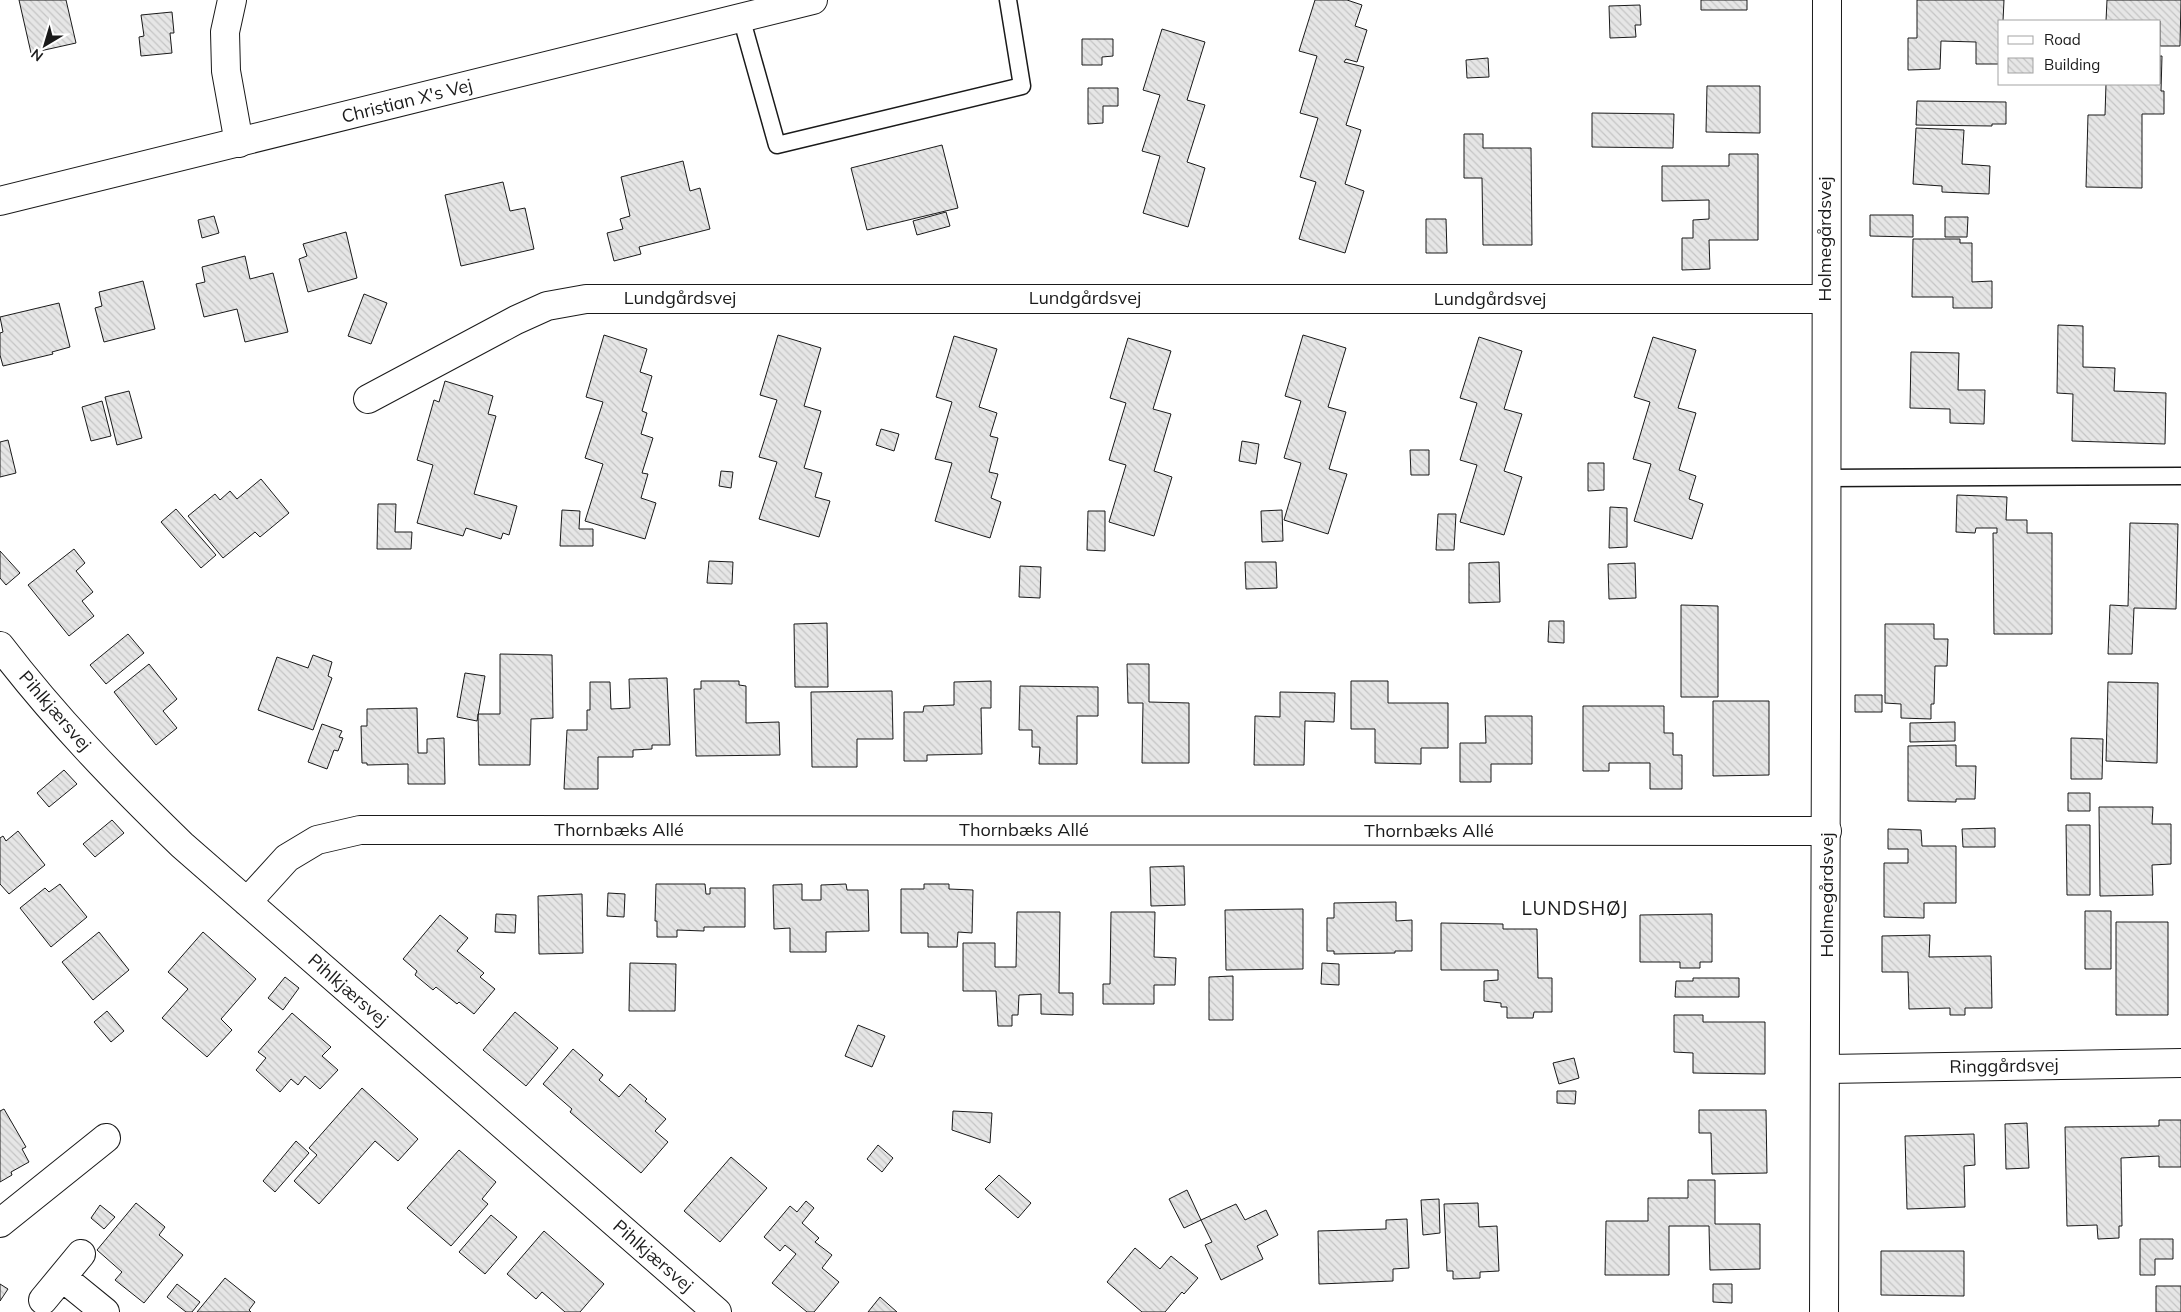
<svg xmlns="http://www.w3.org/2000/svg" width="2181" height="1312" font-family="Mulish,sans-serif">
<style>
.building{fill:url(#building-back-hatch);stroke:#1a1a1a}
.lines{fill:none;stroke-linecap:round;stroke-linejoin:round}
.lane-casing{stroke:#1a1a1a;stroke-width:19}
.street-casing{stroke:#1a1a1a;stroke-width:30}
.secondary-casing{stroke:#1a1a1a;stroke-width:30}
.lane{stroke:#fff;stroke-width:16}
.street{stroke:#fff;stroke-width:28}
.secondary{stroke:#fff;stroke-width:28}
.labels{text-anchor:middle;stroke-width:4;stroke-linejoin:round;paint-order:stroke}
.street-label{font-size:18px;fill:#1a1a1a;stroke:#fff}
.neighbourhood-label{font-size:19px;letter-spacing:1px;fill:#1a1a1a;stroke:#fff}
</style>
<defs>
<pattern id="building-back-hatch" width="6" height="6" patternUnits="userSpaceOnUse" patternTransform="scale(1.25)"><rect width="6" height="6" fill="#e6e6e6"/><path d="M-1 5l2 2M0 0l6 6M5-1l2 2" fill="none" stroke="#c5c5c5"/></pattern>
</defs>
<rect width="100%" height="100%" fill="#fff"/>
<path class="building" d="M 19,0 L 66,0 L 76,43 L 31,53 Z
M 1315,0 L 1347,0 L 1362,5 L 1355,26 L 1367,30 L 1357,62 L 1346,59 L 1344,62 L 1364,67 L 1346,125 L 1361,130 L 1345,184 L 1364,191 L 1345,253 L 1299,239 L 1316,182 L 1300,177 L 1318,118 L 1300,113 L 1317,56 L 1299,51 Z
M 1701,0 L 1747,0 L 1747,10 L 1701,10 Z
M 1917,0 L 2004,0 L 2003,21 L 2000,21 L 2000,64 L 1976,64 L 1976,42 L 1941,41 L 1940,69 L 1908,70 L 1908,38 L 1917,38 Z
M 2107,0 L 2181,0 L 2180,46 L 2160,46 L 2160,21 L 2106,21 Z
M 1640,5 L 1641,25 L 1635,25 L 1636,37 L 1610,38 L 1609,6 Z
M 172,12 L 174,33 L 170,33 L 172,53 L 141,56 L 139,37 L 144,36 L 141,15 Z
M 1162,29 L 1205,42 L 1187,100 L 1205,105 L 1187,162 L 1205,168 L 1188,227 L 1143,213 L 1160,156 L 1142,151 L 1160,95 L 1143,90 Z
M 1082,39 L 1113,39 L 1113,56 L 1102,57 L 1102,65 L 1082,65 Z
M 2160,56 L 2162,56 L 2161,91 L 2164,91 L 2164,114 L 2142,114 L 2142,188 L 2086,187 L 2088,115 L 2105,115 L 2106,84 L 2160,84 Z
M 1488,58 L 1489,77 L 1467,78 L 1466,60 Z
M 1707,86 L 1760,86 L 1760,133 L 1706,132 Z
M 1088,88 L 1118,88 L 1118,106 L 1103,106 L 1103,123 L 1088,124 Z
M 1917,101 L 2006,102 L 2006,124 L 1992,124 L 1992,126 L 1916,125 Z
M 1592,113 L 1674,114 L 1673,148 L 1592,147 Z
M 1916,128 L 1964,130 L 1962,164 L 1990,166 L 1989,194 L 1942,192 L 1942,186 L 1913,184 Z
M 1464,134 L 1483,134 L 1483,148 L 1531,148 L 1532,245 L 1483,245 L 1482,178 L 1464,178 Z
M 942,145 L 958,208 L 867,230 L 851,168 Z
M 1729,154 L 1758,154 L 1758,240 L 1709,240 L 1710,269 L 1682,270 L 1682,238 L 1693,238 L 1693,220 L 1709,219 L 1709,200 L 1662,201 L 1662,166 L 1729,166 Z
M 683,161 L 690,191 L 700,188 L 710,229 L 639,247 L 641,254 L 614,261 L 607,233 L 623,229 L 620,219 L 630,216 L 621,177 Z
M 503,182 L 510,211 L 525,208 L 534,249 L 461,266 L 445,195 Z
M 946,212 L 950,226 L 917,235 L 913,221 Z
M 1870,215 L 1913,215 L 1913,237 L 1870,236 Z
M 214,216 L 219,233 L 202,238 L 198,220 Z
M 1945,217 L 1968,217 L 1967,237 L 1945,237 Z
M 1426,219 L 1446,219 L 1447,253 L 1426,253 Z
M 346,232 L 357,278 L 308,292 L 299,259 L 307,256 L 303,244 Z
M 1913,239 L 1960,239 L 1960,243 L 1972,243 L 1972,282 L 1992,281 L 1992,308 L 1953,308 L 1953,297 L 1912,297 Z
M 245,256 L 250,279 L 273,273 L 288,332 L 245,342 L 237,309 L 204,317 L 196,284 L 205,282 L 202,267 Z
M 143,281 L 155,329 L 104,342 L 95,308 L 102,306 L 99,292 Z
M 364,294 L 387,303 L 371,344 L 348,336 Z
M 59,303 L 70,347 L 52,352 L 53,354 L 3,366 L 0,355 L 0,333 L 3,332 L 0,317 Z
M 2058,325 L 2083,326 L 2083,367 L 2115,368 L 2114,391 L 2166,393 L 2165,444 L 2072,441 L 2073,394 L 2057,393 Z
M 604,335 L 647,349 L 640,372 L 652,376 L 642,411 L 647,413 L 641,434 L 653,438 L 642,473 L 648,474 L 641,498 L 656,503 L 645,539 L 585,521 L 603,464 L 585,458 L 603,402 L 586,397 Z
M 778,335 L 821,348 L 804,406 L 821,411 L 804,468 L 822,473 L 815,497 L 830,501 L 819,537 L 759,519 L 777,462 L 759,457 L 777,400 L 760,395 Z
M 1303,335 L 1346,348 L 1328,407 L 1346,412 L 1329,469 L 1347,474 L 1328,534 L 1284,520 L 1301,463 L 1284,458 L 1301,401 L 1285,396 Z
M 954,336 L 997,349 L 979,407 L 997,413 L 990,436 L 998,438 L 989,472 L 998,474 L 991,498 L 1001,502 L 990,538 L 935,521 L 952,463 L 935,459 L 952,402 L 936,397 Z
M 1479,337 L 1522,351 L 1504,409 L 1522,414 L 1504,471 L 1522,477 L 1504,535 L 1460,522 L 1477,465 L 1460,460 L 1477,403 L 1460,398 Z
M 1653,337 L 1696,350 L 1678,408 L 1696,413 L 1679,470 L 1696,476 L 1689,499 L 1703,504 L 1692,539 L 1634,521 L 1651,464 L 1633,459 L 1650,402 L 1634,397 Z
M 1128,338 L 1171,351 L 1153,409 L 1171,414 L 1154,471 L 1172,477 L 1154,536 L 1109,522 L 1126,465 L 1109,460 L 1126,403 L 1110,398 Z
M 1911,352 L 1959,353 L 1958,390 L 1985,390 L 1984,424 L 1950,423 L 1950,409 L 1910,408 Z
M 445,381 L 493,396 L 488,414 L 496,416 L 474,494 L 517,506 L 509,535 L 503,533 L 501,539 L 466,528 L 463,536 L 417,523 L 433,465 L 417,460 L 434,400 L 439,402 Z
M 129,391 L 142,438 L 117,445 L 105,397 Z
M 102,401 L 111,436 L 91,441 L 82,407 Z
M 881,429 L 899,434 L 894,451 L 876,445 Z
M 8,440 L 16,473 L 0,477 L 0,442 Z
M 1242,441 L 1259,444 L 1256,464 L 1239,461 Z
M 1410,450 L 1429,450 L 1429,475 L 1411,475 Z
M 1588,463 L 1604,463 L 1604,490 L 1588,491 Z
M 721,471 L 733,472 L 731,488 L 719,486 Z
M 261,479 L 289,513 L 260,537 L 255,532 L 223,558 L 188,516 L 215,494 L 220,500 L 230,491 L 237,499 Z
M 1957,495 L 2007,497 L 2006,520 L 2027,520 L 2027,533 L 2052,533 L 2052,634 L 1994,634 L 1993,533 L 1997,533 L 1997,528 L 1976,528 L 1975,533 L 1956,532 Z
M 378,504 L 396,504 L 395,532 L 412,532 L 411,549 L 377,549 Z
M 1610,507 L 1627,508 L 1627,547 L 1609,548 Z
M 176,509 L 216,555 L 201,568 L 161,522 Z
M 562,510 L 580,511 L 579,529 L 593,529 L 593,546 L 560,546 Z
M 1282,510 L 1283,541 L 1262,542 L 1261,511 Z
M 1088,511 L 1105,511 L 1105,551 L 1087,550 Z
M 1438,514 L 1456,514 L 1454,550 L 1436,550 Z
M 2130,523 L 2178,524 L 2176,609 L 2134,608 L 2132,654 L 2108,654 L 2110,605 L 2128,606 Z
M 74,549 L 85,563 L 76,571 L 93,592 L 82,601 L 94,616 L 69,636 L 28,585 Z
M 0,551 L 20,573 L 6,585 L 0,578 Z
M 709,561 L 733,562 L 732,584 L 707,583 Z
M 1245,562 L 1276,562 L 1277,588 L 1246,589 Z
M 1499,562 L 1500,602 L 1469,603 L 1469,563 Z
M 1635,563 L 1636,598 L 1609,599 L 1608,564 Z
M 1020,566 L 1041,567 L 1040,598 L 1019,597 Z
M 1681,605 L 1718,606 L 1718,697 L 1681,697 Z
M 1549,621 L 1564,621 L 1564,643 L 1548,642 Z
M 827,623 L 828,687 L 795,687 L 794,624 Z
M 1885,624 L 1934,624 L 1934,639 L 1948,639 L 1947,666 L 1935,666 L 1934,704 L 1931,704 L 1931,719 L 1901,718 L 1901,704 L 1885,703 Z
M 128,634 L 144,653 L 106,684 L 90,665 Z
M 500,654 L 552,655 L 553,718 L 531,719 L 530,765 L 479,765 L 478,714 L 500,714 Z
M 313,655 L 332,662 L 328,676 L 332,678 L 313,730 L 258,710 L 277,657 L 308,668 Z
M 149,664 L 177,699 L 163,711 L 177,728 L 156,745 L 114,692 Z
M 1127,664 L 1149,664 L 1149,702 L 1189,703 L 1189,763 L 1142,763 L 1143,703 L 1128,703 Z
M 465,673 L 485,676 L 477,721 L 457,717 Z
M 667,678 L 670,745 L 652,745 L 652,749 L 633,750 L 633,757 L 598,757 L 598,789 L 564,789 L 567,730 L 587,730 L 587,710 L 590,710 L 590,682 L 610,682 L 611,709 L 630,708 L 629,679 Z
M 701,681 L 739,681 L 739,685 L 746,686 L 746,723 L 779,722 L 780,755 L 696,756 L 694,689 L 701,689 Z
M 991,681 L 991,708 L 981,708 L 982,754 L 927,755 L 927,761 L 904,761 L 904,712 L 923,712 L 924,706 L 954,705 L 954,682 Z
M 1351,681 L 1388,681 L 1388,703 L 1448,703 L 1448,748 L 1421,748 L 1421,764 L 1375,763 L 1375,729 L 1351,729 Z
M 2108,682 L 2158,683 L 2157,763 L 2106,761 Z
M 1020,686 L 1098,687 L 1098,716 L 1077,716 L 1077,764 L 1039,764 L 1040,747 L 1032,747 L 1032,730 L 1019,730 Z
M 892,691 L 893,739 L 857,739 L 857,767 L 812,767 L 811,692 Z
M 1280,692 L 1335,693 L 1334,722 L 1305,721 L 1304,765 L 1254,765 L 1255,716 L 1280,717 Z
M 1855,695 L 1882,695 L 1882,712 L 1855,712 Z
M 1713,701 L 1769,701 L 1769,775 L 1713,776 Z
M 1583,706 L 1664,706 L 1664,733 L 1673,733 L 1673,755 L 1682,755 L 1682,789 L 1650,789 L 1650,763 L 1609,763 L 1609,771 L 1583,771 Z
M 417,708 L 418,753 L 427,753 L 427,739 L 444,738 L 445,784 L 408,784 L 408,764 L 367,765 L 367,763 L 362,763 L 361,726 L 367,726 L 367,709 Z
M 1485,716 L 1532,716 L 1532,764 L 1491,764 L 1491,782 L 1460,782 L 1460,743 L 1486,743 Z
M 1955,722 L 1955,741 L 1910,742 L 1910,723 Z
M 322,724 L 342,731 L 339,737 L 343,738 L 338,751 L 334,750 L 327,769 L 308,762 Z
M 2071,738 L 2103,739 L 2102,779 L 2071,779 Z
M 1956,745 L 1956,766 L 1976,766 L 1975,799 L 1956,799 L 1956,802 L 1908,801 L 1908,746 Z
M 64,770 L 77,784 L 49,807 L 37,793 Z
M 2068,793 L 2090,793 L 2090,811 L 2068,811 Z
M 2099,807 L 2153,807 L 2152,824 L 2171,824 L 2171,864 L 2152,865 L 2153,895 L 2100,896 Z
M 112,820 L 124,833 L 95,857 L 83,844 Z
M 2066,825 L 2090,825 L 2090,895 L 2067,895 Z
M 1995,828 L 1995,847 L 1963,847 L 1962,829 Z
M 1888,829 L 1921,830 L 1922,846 L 1956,846 L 1956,903 L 1924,903 L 1924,918 L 1884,917 L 1884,863 L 1908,863 L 1908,849 L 1888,849 Z
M 18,831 L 45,865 L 9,894 L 0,884 L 0,838 L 3,836 L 6,841 Z
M 1184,866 L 1185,905 L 1151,906 L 1150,867 Z
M 60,884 L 87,917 L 51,947 L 20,908 L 45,888 L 49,892 Z
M 656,884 L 705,884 L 706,894 L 710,894 L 710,888 L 745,888 L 745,927 L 704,927 L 704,931 L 677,930 L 677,937 L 657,937 L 657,921 L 655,921 Z
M 802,884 L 802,900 L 821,900 L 821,885 L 846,884 L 847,890 L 868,890 L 869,931 L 826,932 L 826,952 L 790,952 L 790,928 L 774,929 L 773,885 Z
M 924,884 L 949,884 L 949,889 L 973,890 L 972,933 L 958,932 L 957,947 L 928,947 L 928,933 L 901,933 L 901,889 L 924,889 Z
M 608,893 L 625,894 L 624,917 L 607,916 Z
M 582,894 L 583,953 L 539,954 L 538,896 Z
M 1396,902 L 1396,921 L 1412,920 L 1412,951 L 1395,951 L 1395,953 L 1334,954 L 1334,951 L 1327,951 L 1327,918 L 1334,918 L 1334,903 Z
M 1303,909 L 1303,969 L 1226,970 L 1225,910 Z
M 2085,911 L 2111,911 L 2111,969 L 2085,969 Z
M 1017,912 L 1060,912 L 1059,993 L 1073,993 L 1073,1015 L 1041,1014 L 1041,994 L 1019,995 L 1018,1015 L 1012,1015 L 1012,1026 L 998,1026 L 996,991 L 963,991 L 963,943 L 995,943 L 995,967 L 1016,967 Z
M 1111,912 L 1155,912 L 1154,957 L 1176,958 L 1175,985 L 1154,985 L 1154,1004 L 1103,1004 L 1103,984 L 1110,984 Z
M 496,914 L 516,915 L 515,933 L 495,932 Z
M 1712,914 L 1712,962 L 1700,962 L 1700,968 L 1680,968 L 1680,962 L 1640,962 L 1640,915 Z
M 440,915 L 468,938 L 457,951 L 484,973 L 480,977 L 495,989 L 474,1014 L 459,1002 L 457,1004 L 436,987 L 433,990 L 415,975 L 417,971 L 403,959 Z
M 2116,922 L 2168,922 L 2168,1015 L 2116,1015 Z
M 1441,923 L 1503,924 L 1503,929 L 1537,929 L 1538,978 L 1552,978 L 1552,1012 L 1534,1012 L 1533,1018 L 1507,1018 L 1507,1007 L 1501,1007 L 1501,1003 L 1484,1001 L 1484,981 L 1498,980 L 1498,970 L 1441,970 Z
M 99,932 L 129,970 L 93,1000 L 62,962 Z
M 203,932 L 256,979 L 221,1019 L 232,1030 L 207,1057 L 162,1018 L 188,989 L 168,972 Z
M 1930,935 L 1929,957 L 1991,956 L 1992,1008 L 1965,1008 L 1965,1015 L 1950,1015 L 1950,1008 L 1909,1009 L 1908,972 L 1882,972 L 1882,936 Z
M 630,963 L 676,964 L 675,1011 L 629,1011 Z
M 1322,963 L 1339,964 L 1339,985 L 1321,984 Z
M 1233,976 L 1233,1020 L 1209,1020 L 1209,977 Z
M 285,977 L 299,988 L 283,1010 L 268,998 Z
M 1693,978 L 1739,978 L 1739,997 L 1675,997 L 1676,981 L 1693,981 Z
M 107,1011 L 124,1031 L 111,1042 L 94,1022 Z
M 515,1012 L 558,1048 L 526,1086 L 483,1050 Z
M 292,1013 L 331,1047 L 322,1056 L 338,1070 L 320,1089 L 305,1076 L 298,1085 L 291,1079 L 280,1092 L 256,1070 L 266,1058 L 258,1052 Z
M 1674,1015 L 1703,1015 L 1703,1022 L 1765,1022 L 1765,1074 L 1693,1073 L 1693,1053 L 1674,1052 Z
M 858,1025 L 885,1036 L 872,1067 L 845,1056 Z
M 573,1049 L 603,1075 L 599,1080 L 619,1097 L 630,1084 L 647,1099 L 645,1101 L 666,1119 L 655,1131 L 668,1142 L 641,1173 L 570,1112 L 572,1109 L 543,1084 Z
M 1574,1058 L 1579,1078 L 1559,1084 L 1553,1063 Z
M 362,1088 L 418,1139 L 398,1161 L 375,1141 L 319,1204 L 294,1181 L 317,1155 L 309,1148 Z
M 1557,1091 L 1576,1091 L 1575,1104 L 1557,1103 Z
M 4,1109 L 26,1147 L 22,1149 L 29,1162 L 11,1172 L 12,1175 L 0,1182 L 0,1111 Z
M 1699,1110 L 1766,1110 L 1767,1173 L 1712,1174 L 1711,1133 L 1699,1133 Z
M 953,1111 L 992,1113 L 990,1143 L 952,1130 Z
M 2159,1120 L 2181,1120 L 2181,1167 L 2159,1167 L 2159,1156 L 2121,1158 L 2122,1226 L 2119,1226 L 2119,1238 L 2098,1239 L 2097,1225 L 2067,1226 L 2065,1127 L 2159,1126 Z
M 2027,1123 L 2029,1168 L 2006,1169 L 2005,1124 Z
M 1974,1134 L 1975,1165 L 1964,1166 L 1965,1207 L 1907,1209 L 1905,1136 Z
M 296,1141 L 309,1153 L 275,1192 L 263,1181 Z
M 878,1145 L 893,1158 L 882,1172 L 867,1159 Z
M 459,1150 L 496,1182 L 482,1199 L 488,1204 L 451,1246 L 407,1208 Z
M 731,1157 L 767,1188 L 720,1242 L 684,1211 Z
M 999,1175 L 1031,1203 L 1018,1218 L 985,1189 Z
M 1688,1180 L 1715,1180 L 1715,1224 L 1760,1224 L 1760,1269 L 1710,1270 L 1709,1226 L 1669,1226 L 1669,1275 L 1605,1275 L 1606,1221 L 1648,1221 L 1648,1198 L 1688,1198 Z
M 1187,1190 L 1201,1220 L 1184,1228 L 1169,1199 Z
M 1439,1199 L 1440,1233 L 1423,1235 L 1421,1200 Z
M 806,1201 L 814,1208 L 802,1223 L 819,1238 L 815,1242 L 832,1255 L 822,1268 L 839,1282 L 814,1312 L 807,1312 L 772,1283 L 796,1254 L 785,1245 L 780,1251 L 764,1237 L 790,1206 L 797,1212 Z
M 136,1203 L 165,1227 L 159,1235 L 183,1255 L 144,1303 L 115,1280 L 122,1272 L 97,1250 Z
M 1478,1203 L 1479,1227 L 1497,1226 L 1499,1271 L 1480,1272 L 1480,1278 L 1453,1279 L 1453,1271 L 1447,1271 L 1444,1204 Z
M 1236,1204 L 1245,1220 L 1266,1210 L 1278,1235 L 1257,1246 L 1263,1259 L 1221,1280 L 1205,1245 L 1212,1242 L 1201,1220 Z
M 100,1205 L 115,1217 L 104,1229 L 91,1218 Z
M 491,1215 L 517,1237 L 485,1274 L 459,1252 Z
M 1407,1219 L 1409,1268 L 1393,1269 L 1393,1281 L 1319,1284 L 1318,1231 L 1386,1229 L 1386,1220 Z
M 544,1231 L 604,1284 L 580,1312 L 565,1312 L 542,1292 L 536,1299 L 507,1274 Z
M 2140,1239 L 2173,1239 L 2173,1259 L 2155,1259 L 2155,1275 L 2140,1275 Z
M 1135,1248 L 1160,1269 L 1171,1256 L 1198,1278 L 1184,1294 L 1182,1292 L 1165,1312 L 1142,1312 L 1107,1282 Z
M 1881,1251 L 1964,1251 L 1964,1296 L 1881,1295 Z
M 225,1278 L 255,1302 L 249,1310 L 251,1312 L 197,1312 Z
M 0,1284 L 8,1289 L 0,1301 Z
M 177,1284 L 200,1302 L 192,1312 L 186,1312 L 167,1297 Z
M 1713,1284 L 1732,1284 L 1732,1303 L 1713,1302 Z
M 2156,1286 L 2181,1286 L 2181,1312 L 2156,1312 Z
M 880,1297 L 897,1312 L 868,1312 Z"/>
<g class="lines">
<defs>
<path id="lane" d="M 741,17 L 777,145 L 1022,86 L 1008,0
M 1826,478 L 2181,476"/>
<path id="street" d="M 232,0 L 225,32 L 226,71 L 239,143
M 368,399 L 516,320 L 547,306 L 586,299 L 1825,299
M 0,646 C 55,718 117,782 182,845 L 717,1312
M 247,902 L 287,858 L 317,840 L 360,830 L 1827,831
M 1827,1069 L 2181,1063
M 0,1223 L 106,1138
M 62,1277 L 105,1312
M 43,1300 L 81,1254"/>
<path id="secondary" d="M 0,201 L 813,0
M 1824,1312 C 1829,875 1824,437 1827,0"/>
</defs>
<use href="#lane" class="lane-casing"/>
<use href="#street" class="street-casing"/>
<use href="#secondary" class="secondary-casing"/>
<use href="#lane" class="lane"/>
<use href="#street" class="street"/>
<use href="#secondary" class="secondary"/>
</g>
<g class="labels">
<g class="street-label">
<text transform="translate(407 101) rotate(-14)" y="6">Christian X's Vej</text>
<text transform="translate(1825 239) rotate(-90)" y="6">Holmegårdsvej</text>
<text x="680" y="304">Lundgårdsvej</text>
<text x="1085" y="304">Lundgårdsvej</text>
<text x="1490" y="305">Lundgårdsvej</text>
<text transform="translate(55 711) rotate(49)" y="6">Pihlkjærsvej</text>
<text x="619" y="836">Thornbæks Allé</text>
<text x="1024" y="836">Thornbæks Allé</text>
<text x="1429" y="837">Thornbæks Allé</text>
<text transform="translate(1827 895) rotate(-90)" y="6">Holmegårdsvej</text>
<text transform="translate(348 990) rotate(41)" y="6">Pihlkjærsvej</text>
<text transform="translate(2004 1066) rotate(-1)" y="6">Ringgårdsvej</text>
<text transform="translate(653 1256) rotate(41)" y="6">Pihlkjærsvej</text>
</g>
<g class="neighbourhood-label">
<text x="1575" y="915">LUNDSHØJ</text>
</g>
</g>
<rect x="1998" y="20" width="162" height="65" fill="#ffffff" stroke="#a3a3a3"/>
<rect x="2008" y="36" width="25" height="8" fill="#ffffff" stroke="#a3a3a3"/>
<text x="2044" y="45" font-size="15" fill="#1a1a1a">Road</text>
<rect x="2008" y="58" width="25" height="15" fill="url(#building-back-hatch)" stroke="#a3a3a3"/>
<text x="2044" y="70" font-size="15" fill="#1a1a1a">Building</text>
<g transform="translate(45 45) rotate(218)" stroke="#ffffff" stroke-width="4" paint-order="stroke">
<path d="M0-4L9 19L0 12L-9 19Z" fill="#1a1a1a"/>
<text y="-8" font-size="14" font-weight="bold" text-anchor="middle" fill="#1a1a1a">N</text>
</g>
</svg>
